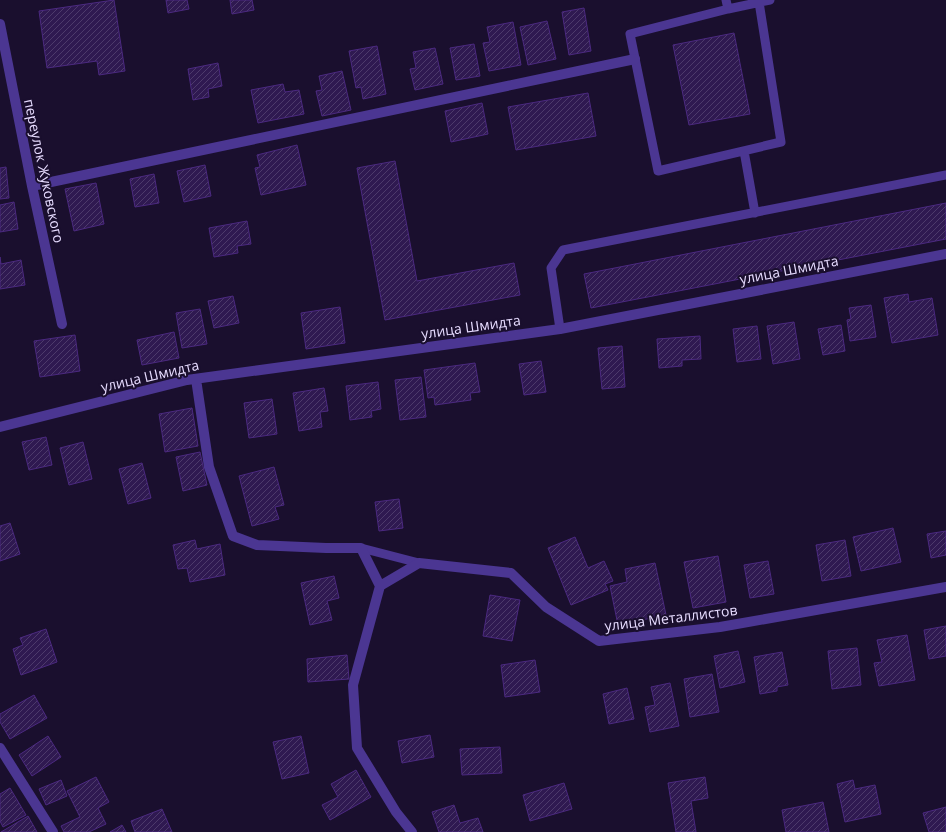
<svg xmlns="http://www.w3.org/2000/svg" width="946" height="832" font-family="'Open Sans',sans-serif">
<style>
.building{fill:url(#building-hatch);stroke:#4b2980}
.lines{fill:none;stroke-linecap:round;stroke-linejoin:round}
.lane{stroke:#4b3692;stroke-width:9}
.street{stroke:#4b3692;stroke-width:10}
.labels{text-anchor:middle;stroke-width:4;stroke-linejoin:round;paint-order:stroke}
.street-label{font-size:14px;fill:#e7dcff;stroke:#1a0f2e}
</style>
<defs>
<pattern id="building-hatch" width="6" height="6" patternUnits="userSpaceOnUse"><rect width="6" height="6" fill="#2f1951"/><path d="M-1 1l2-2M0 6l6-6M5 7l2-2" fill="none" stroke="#4d3a6b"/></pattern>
</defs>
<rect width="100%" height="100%" fill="#1a0f2e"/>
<path class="building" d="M 114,0 L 125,71 L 99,75 L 97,61 L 47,68 L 39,11 Z
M 166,0 L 187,0 L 189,9 L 168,13 Z
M 230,0 L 252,0 L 254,10 L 232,14 Z
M 584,8 L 591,51 L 569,55 L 562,12 Z
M 547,21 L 556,59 L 528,65 L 520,27 Z
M 513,22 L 521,65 L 489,71 L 483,43 L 490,42 L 487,27 Z
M 734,33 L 750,114 L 689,125 L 673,45 Z
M 474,44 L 480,76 L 456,80 L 450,48 Z
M 377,46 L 386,94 L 363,99 L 361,87 L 356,88 L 349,51 Z
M 435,48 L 443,84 L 415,90 L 410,69 L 416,68 L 413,52 Z
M 218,63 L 222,86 L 208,89 L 209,97 L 193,100 L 188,69 Z
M 342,71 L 351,110 L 322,116 L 316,91 L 322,90 L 319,76 Z
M 283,84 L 285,92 L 299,90 L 304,114 L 258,123 L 251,90 Z
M 588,93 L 596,136 L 516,150 L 508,107 Z
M 482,103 L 488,134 L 451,142 L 445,111 Z
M 297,145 L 306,185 L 261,195 L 255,168 L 260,167 L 257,155 Z
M 395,161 L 417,281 L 514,263 L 520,295 L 385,320 L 357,168 Z
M 205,165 L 211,196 L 184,202 L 177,171 Z
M 6,167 L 9,198 L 0,199 L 0,168 Z
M 154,174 L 159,203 L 135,207 L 130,179 Z
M 96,183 L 104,224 L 74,231 L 65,189 Z
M 14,202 L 18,229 L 0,232 L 0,205 Z
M 946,203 L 946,239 L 591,308 L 584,274 Z
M 247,221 L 251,244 L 237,246 L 238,253 L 214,257 L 209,228 Z
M 0,257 L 1,264 L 21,260 L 25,285 L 0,289 Z
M 908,294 L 909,302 L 932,298 L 938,335 L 892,343 L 884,298 Z
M 233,296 L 239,323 L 214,328 L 208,301 Z
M 871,305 L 876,337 L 850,341 L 847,320 L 851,319 L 849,308 Z
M 340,307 L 345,343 L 306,349 L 301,313 Z
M 200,309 L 207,344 L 182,348 L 176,313 Z
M 794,322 L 800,359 L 773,364 L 767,326 Z
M 841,325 L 845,351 L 823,355 L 818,329 Z
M 757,326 L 761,359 L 737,362 L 733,329 Z
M 174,332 L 179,358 L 142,365 L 137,340 Z
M 75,335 L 80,371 L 40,377 L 34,341 Z
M 700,336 L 701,359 L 682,360 L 682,366 L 659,368 L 657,339 Z
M 622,346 L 625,387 L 602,389 L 598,348 Z
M 541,361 L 546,392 L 524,395 L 519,364 Z
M 475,363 L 480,392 L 470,393 L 471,400 L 435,405 L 434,397 L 428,398 L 424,370 Z
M 421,377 L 426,417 L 400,420 L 395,380 Z
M 378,382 L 381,409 L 371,411 L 372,417 L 350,420 L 346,386 Z
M 324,388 L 328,411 L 320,412 L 322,427 L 299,431 L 293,393 Z
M 272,399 L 277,434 L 249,438 L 244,403 Z
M 192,408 L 198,446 L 165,452 L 159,414 Z
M 46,437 L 52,465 L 29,470 L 22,442 Z
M 83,442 L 92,479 L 69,485 L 60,448 Z
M 200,452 L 207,485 L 183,491 L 176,457 Z
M 142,463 L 151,498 L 128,504 L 119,469 Z
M 274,467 L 284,505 L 275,507 L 279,519 L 252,526 L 239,476 Z
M 399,499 L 403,528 L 379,531 L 375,502 Z
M 10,523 L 20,554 L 0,561 L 0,526 Z
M 893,528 L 901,562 L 861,571 L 853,537 Z
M 946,531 L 946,555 L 931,558 L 927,534 Z
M 575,537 L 588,568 L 604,561 L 613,581 L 605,584 L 608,590 L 571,605 L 548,548 Z
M 195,540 L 197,549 L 220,544 L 225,575 L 190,582 L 187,568 L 178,569 L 173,545 Z
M 845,540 L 851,576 L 822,581 L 816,545 Z
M 718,556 L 726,602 L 693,608 L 684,562 Z
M 768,561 L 774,594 L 750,598 L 744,565 Z
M 655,563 L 666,615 L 618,625 L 610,586 L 627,582 L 625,569 Z
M 334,576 L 339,598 L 327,601 L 332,620 L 310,625 L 301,583 Z
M 490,595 L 520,600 L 512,641 L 483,636 Z
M 946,626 L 946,656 L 929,659 L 924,630 Z
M 46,629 L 57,662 L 21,675 L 13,649 L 23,645 L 20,638 Z
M 907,635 L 915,680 L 879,686 L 874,663 L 882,662 L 877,640 Z
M 857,648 L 861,685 L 832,689 L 828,651 Z
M 738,651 L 745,682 L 720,688 L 714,656 Z
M 782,652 L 788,685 L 777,687 L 777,691 L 760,694 L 754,657 Z
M 347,655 L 349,679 L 308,682 L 307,659 Z
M 535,660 L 540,692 L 505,697 L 501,665 Z
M 712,674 L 719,712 L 690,717 L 684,679 Z
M 670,683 L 679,726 L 650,732 L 645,707 L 655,705 L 651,687 Z
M 627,688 L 634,719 L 609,724 L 603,694 Z
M 34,695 L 47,718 L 10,739 L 0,722 L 0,714 Z
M 430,735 L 434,757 L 402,763 L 398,741 Z
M 48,736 L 61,757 L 32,776 L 19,755 Z
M 301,736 L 309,773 L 282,779 L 273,742 Z
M 500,747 L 502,773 L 462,775 L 460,749 Z
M 356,770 L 371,797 L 330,820 L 322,805 L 338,797 L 331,784 Z
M 96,777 L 109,802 L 98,808 L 106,824 L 89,832 L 64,832 L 61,826 L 80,817 L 67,791 Z
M 705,777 L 708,798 L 691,801 L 696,832 L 676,832 L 668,783 Z
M 61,780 L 67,796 L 46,805 L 39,789 Z
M 853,780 L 855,789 L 875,785 L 881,814 L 845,822 L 837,784 Z
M 564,783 L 572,809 L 530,821 L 523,795 Z
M 10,788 L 26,815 L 3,827 L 0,821 L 0,794 Z
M 823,802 L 829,832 L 786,832 L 782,810 Z
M 454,805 L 460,823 L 478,818 L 483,832 L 439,832 L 432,812 Z
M 946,807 L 946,832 L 929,832 L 923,813 Z
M 162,809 L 172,832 L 135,832 L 131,821 Z
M 28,816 L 37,832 L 1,832 Z
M 122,825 L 126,832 L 110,832 Z"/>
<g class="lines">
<path class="lane" d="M 726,0 L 728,9 L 770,0
M 728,9 L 630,34 L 658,171 L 781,142 L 759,2
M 744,151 L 755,213
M 560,329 L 551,268 L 563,250 L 946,175
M 361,548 L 419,563"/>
<path class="street" d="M 0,24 L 32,186 L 62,324
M 32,186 L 635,59
M 196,379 L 209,467 L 233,536 L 257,545 L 326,548 L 361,548 L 380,586 L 353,685 L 357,748 L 396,812 L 412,832
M 0,427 L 187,380 L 560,329 L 946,254
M 380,586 L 419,563 L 511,573 L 546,607 L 599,641 L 720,627 L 946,587
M 0,748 L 53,832"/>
</g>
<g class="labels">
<g class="street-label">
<text transform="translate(44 171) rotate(78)" y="5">переулок Жуковского</text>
<text transform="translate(789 270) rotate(-11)" y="5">улица Шмидта</text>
<text transform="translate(471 327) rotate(-8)" y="5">улица Шмидта</text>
<text transform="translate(150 376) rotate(-13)" y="5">улица Шмидта</text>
<text transform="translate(671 618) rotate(-7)" y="5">улица Металлистов</text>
</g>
</g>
</svg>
